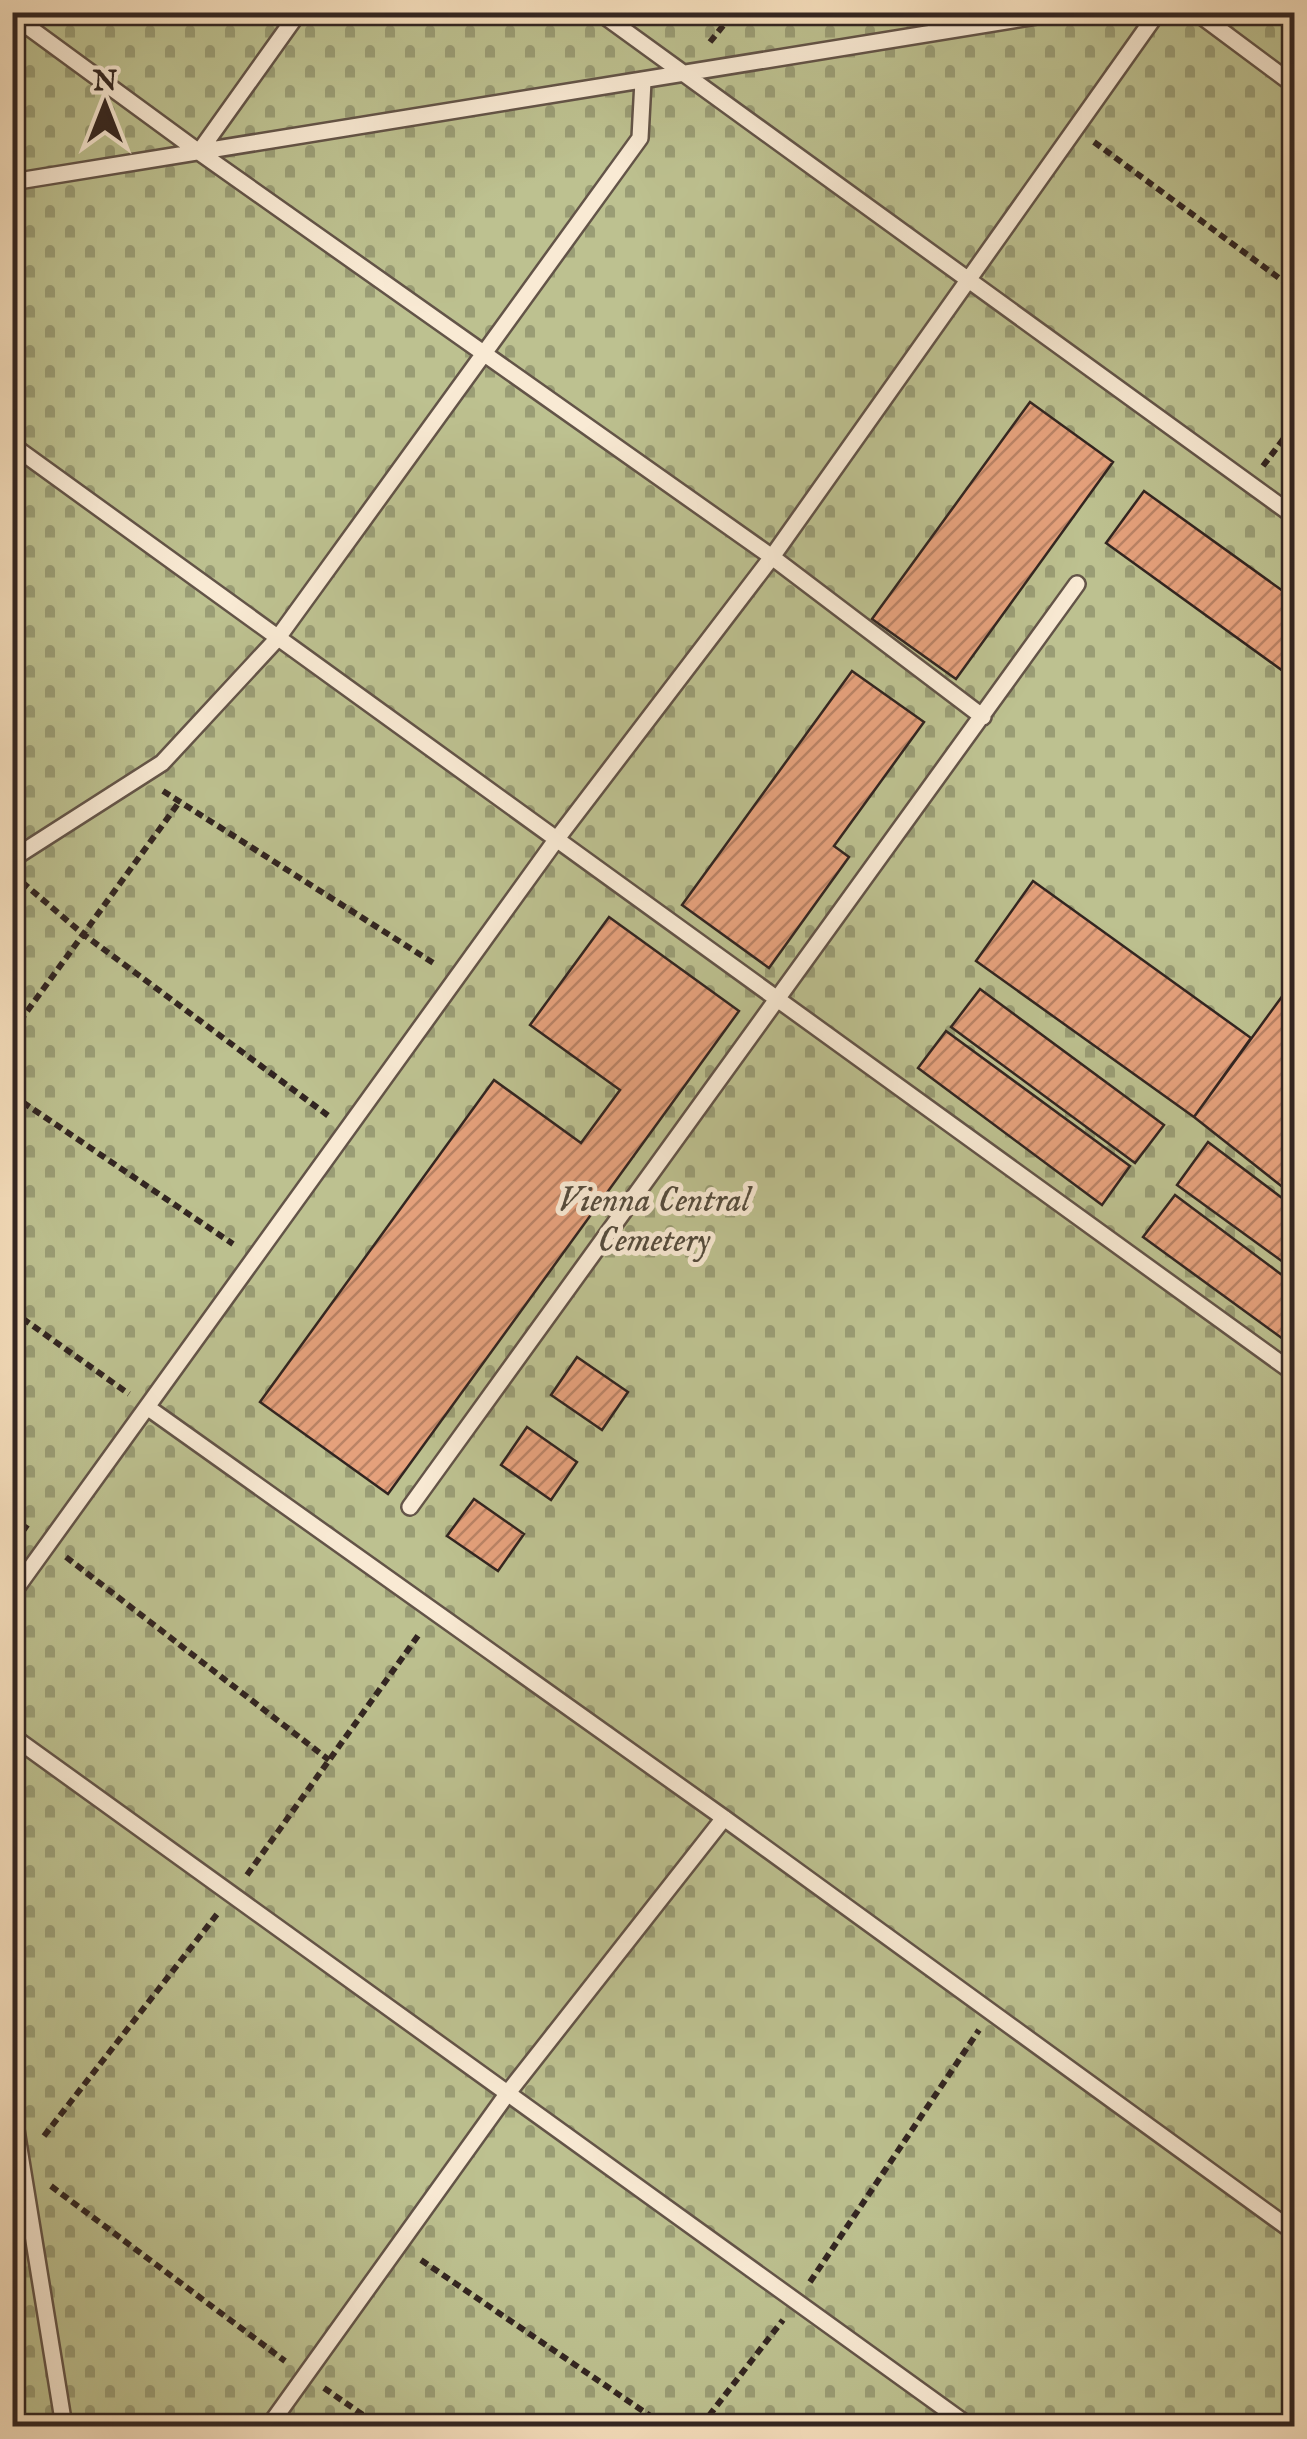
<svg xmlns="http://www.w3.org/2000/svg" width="1307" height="2439" font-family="'IM FELL English',serif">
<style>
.cemetery{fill:url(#cemetery-stones);stroke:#787358;stroke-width:2.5}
.building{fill:url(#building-hatch);stroke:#322521;stroke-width:2.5}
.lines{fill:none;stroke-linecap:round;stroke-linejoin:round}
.lane-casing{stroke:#635448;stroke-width:20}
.path{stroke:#322521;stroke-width:6;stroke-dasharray:8 5;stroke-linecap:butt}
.lane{stroke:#f9ead4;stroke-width:15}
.labels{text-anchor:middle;stroke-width:10;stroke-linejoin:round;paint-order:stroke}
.park-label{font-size:35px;font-style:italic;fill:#554c3d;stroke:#f9ead4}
</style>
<defs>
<pattern id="cemetery-stones" width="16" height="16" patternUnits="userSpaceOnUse" patternTransform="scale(2.5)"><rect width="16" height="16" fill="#bdc190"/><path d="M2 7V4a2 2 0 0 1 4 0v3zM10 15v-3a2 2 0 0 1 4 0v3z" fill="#9a9d75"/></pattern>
<pattern id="building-hatch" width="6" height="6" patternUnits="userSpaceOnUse" patternTransform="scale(2.5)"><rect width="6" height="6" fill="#e5a17c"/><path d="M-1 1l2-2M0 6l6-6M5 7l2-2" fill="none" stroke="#ba8365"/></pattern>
</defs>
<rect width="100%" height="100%" fill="#f6dfbd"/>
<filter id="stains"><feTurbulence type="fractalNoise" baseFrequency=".002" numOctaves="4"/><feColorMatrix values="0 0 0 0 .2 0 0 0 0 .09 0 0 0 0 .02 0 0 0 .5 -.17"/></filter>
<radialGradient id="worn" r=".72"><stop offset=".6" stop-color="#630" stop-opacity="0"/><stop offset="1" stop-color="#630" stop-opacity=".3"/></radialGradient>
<path class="cemetery" d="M 12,13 L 1294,13 L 1294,2426 L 13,2426 Z"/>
<path class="building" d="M 1030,402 L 1113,462 L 956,679 L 872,619 Z
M 1144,491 L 1294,599 L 1294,679 L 1106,543 Z
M 852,671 L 924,722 L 834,846 L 849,857 L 769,968 L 682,905 Z
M 1033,881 L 1251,1038 L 1194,1117 L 976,961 Z
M 609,917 L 739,1011 L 388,1494 L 260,1402 L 494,1080 L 581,1143 L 620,1090 L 530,1025 Z
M 1294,980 L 1294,1050 L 1283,1066 L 1294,1074 L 1294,1196 L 1194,1117 Z
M 980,989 L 1164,1125 L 1135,1163 L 951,1027 Z
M 946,1031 L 1130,1166 L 1102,1205 L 918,1068 Z
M 1208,1142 L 1294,1207 L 1294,1270 L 1177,1185 Z
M 1175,1195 L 1294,1284 L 1294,1347 L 1143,1237 Z
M 577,1357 L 628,1392 L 602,1430 L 551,1395 Z
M 527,1427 L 577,1462 L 551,1500 L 501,1465 Z
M 474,1499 L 524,1534 L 498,1571 L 447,1536 Z"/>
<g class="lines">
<defs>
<path id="lane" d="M 599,12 L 1294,516
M 1196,12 L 1294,85
M 12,15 L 199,152 L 772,557 L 983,717
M 199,152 L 299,12
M 12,182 L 1062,12
M 12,445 L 1294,1373
M 12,859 L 162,763 L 277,639 L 640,138 L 643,81
M 147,1407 L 724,1818 L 1294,2232
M 410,1507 L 1077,584
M 12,1594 L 556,840 L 772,557 L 1158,12
M 12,1736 L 969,2426
M 12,2105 L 64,2426
M 269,2426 L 507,2094 L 724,1818"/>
</defs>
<use href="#lane" class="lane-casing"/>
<path class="path" d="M 710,42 L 734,12
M 1094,142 L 1294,289
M 1263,466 L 1294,425
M 163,791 L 435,964
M 22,882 L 83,934 L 330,1117
M 12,1032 L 180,801
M 12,1095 L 233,1244
M 12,1311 L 129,1394
M 12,1518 L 28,1529
M 66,1557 L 329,1760
M 247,1875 L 420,1633
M 44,2136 L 218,1913
M 51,2186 L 285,2361
M 421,2260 L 665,2426
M 810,2282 L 979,2030
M 324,2388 L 379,2426
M 701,2426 L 783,2320"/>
<use href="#lane" class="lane"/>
</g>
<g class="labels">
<g class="park-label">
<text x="654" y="1211">Vienna Central<tspan x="654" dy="40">Cemetery</tspan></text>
</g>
</g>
<rect width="1307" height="2439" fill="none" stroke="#f6dfbd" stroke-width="50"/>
<rect x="15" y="15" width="1277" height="2409" fill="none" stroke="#322521" stroke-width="5"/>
<rect x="25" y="25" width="1257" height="2389" fill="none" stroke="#322521" stroke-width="2.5"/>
<g transform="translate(105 105)" stroke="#f9ead4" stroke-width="8" paint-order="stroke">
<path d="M0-8L18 38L0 25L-18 38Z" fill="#322521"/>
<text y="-15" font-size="28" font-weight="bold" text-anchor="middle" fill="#322521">N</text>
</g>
<rect width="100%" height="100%" filter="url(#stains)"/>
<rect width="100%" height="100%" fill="url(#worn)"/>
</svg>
